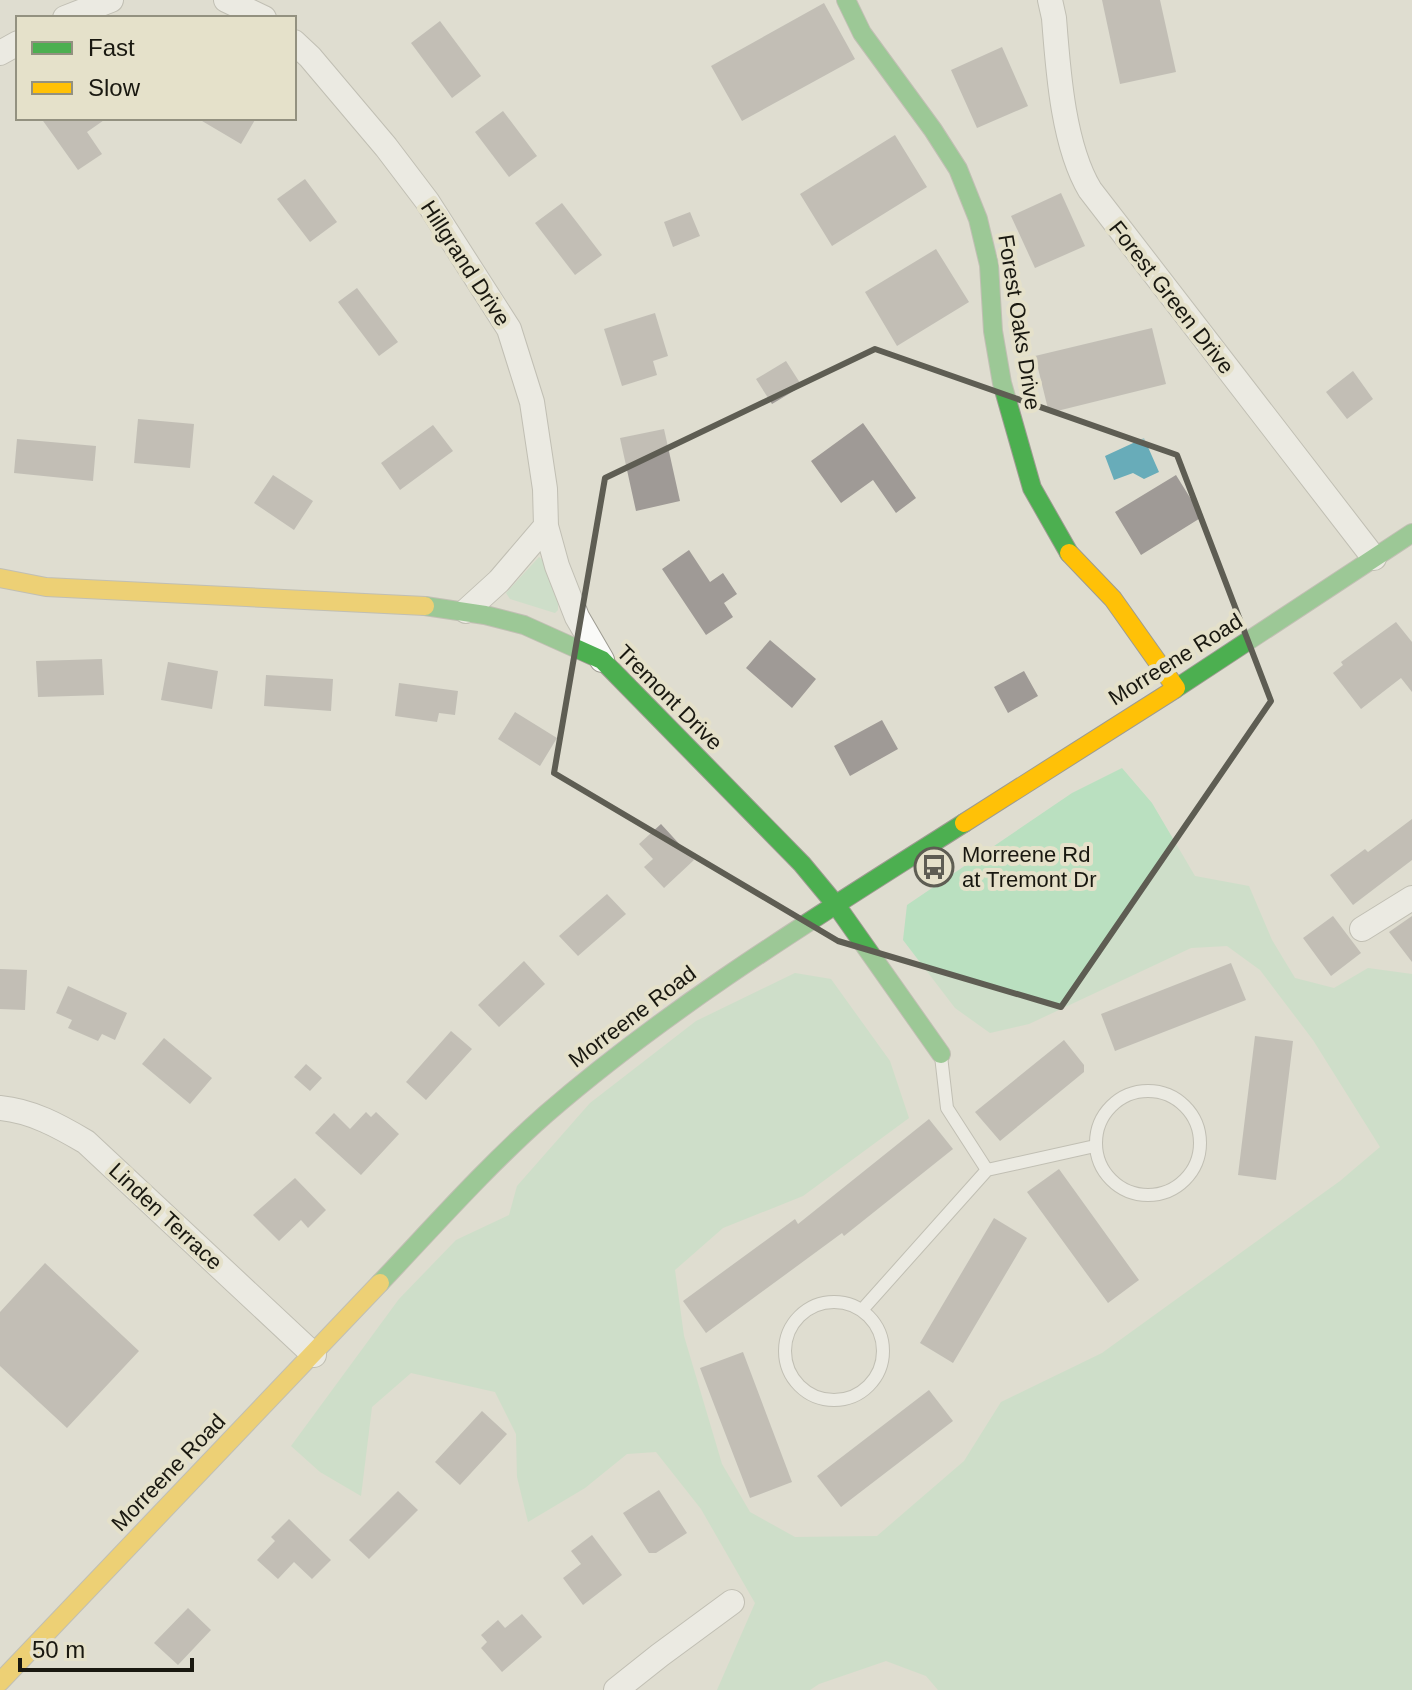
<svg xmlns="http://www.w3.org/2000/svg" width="1412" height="1690" font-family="Arial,sans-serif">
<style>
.green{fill:#bae0c0}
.water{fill:#68acb9}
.building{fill:#9f9a96}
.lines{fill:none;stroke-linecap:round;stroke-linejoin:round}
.lane-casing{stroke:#9d9b91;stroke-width:14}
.street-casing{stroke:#9d9b91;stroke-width:26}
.fast-casing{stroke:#9d9b91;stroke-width:20}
.slow-casing{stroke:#9d9b91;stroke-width:20}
.lane{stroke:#fafaf8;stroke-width:12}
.street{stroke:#fafaf8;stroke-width:24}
.fast{stroke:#4caf50;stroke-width:18}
.slow{stroke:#ffc107;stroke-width:18}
.marked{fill:none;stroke:#5e5d53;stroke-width:6;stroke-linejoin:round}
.labels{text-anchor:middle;stroke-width:8;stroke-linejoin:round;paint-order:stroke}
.street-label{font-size:22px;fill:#191810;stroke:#e5e1ca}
.poi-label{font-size:22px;fill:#191810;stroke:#e5e1ca;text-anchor:start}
</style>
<rect width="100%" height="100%" fill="#dfddd0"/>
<path class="green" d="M 539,557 L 543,560 L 558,603 L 558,610 L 555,613 L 510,599 L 506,593 Z
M 1122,768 L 1152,803 L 1195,876 L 1249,886 L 1272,940 L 1295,978 L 1334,988 L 1368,968 L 1412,974 L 1412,1690 L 938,1690 L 926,1676 L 886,1661 L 819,1684 L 810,1690 L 717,1690 L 755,1603 L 701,1509 L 656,1452 L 627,1454 L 585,1488 L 528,1522 L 517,1477 L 516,1434 L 495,1392 L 411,1373 L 372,1407 L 361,1496 L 320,1472 L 291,1446 L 399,1299 L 456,1240 L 509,1215 L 517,1186 L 590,1103 L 696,1021 L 795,973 L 831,979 L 890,1061 L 909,1118 L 803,1196 L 723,1228 L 675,1270 L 684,1336 L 722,1464 L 750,1512 L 795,1537 L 877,1536 L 964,1461 L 1001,1402 L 1102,1353 L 1340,1181 L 1380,1147 L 1313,1040 L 1260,970 L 1227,946 L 1191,948 L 1029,1024 L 990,1033 L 955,1008 L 903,940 L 907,905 L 1072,793 Z"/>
<path class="water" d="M 1144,438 L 1159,472 L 1144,479 L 1133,473 L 1114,480 L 1105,456 Z"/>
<path class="building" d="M 1102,0 L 1160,0 L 1176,72 L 1120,84 Z
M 824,3 L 855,59 L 742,121 L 711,66 Z
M 440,21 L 481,76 L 452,98 L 411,43 Z
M 1002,47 L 1028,106 L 977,128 L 951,70 Z
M 503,111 L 537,156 L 509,177 L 475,132 Z
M 41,118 L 107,118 L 87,132 L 102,154 L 78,170 Z
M 197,118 L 256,118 L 241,144 Z
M 895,135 L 927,187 L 832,246 L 800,194 Z
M 305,179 L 337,222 L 310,242 L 277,199 Z
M 1061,193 L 1085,246 L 1035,268 L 1011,216 Z
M 562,203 L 602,255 L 575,275 L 535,223 Z
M 690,212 L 700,236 L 673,247 L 664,222 Z
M 936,249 L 969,302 L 897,346 L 865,292 Z
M 357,288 L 398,342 L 379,356 L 338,302 Z
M 655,313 L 668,356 L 653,361 L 657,375 L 622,386 L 604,329 Z
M 1152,328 L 1166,384 L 1049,413 L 1035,356 Z
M 786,361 L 802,386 L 772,404 L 756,379 Z
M 1353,371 L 1373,399 L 1347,419 L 1326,392 Z
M 138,419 L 194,424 L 190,468 L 134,463 Z
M 863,423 L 916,498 L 896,513 L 873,480 L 841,503 L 811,461 Z
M 433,425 L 453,451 L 400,490 L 381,463 Z
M 664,429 L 680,501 L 636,511 L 620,438 Z
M 17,439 L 96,446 L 93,481 L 14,473 Z
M 273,475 L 313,501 L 294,530 L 254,503 Z
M 1176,475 L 1202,517 L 1141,555 L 1115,512 Z
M 689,550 L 710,582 L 723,573 L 737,594 L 724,603 L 733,617 L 706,635 L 662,569 Z
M 1396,622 L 1412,642 L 1412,692 L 1401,678 L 1361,709 L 1333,673 L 1343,665 L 1341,662 Z
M 770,640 L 816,679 L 792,708 L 746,668 Z
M 102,659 L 104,695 L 38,697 L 36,661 Z
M 168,662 L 218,671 L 212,709 L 161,700 Z
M 1024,671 L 1038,696 L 1008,713 L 994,687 Z
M 266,675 L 333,679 L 331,711 L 264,706 Z
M 399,683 L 458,691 L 455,715 L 439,713 L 437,722 L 395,716 Z
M 515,712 L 557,738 L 540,766 L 498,739 Z
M 882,720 L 898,749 L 850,776 L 834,746 Z
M 1412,819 L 1412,860 L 1353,905 L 1330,875 L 1365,849 L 1368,852 Z
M 661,824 L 694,860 L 664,888 L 644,867 L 653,859 L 639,844 Z
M 607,894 L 626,914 L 578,956 L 559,936 Z
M 1333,916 L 1361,953 L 1331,976 L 1303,938 Z
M 1412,916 L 1412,962 L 1389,932 Z
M 524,961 L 545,984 L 499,1027 L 478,1005 Z
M 1231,963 L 1246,1000 L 1115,1051 L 1101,1014 Z
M 0,969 L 27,970 L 25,1010 L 0,1009 Z
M 68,986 L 127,1013 L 115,1040 L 102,1034 L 98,1041 L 68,1028 L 72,1020 L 56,1013 Z
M 451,1031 L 472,1049 L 426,1100 L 406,1082 Z
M 1255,1036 L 1293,1041 L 1276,1180 L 1238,1175 Z
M 164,1038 L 212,1078 L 190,1104 L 142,1064 Z
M 1064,1040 L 1084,1065 L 1084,1072 L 1000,1141 L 975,1112 Z
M 306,1064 L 322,1078 L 310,1091 L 294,1077 Z
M 366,1112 L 371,1117 L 376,1112 L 399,1134 L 361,1175 L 315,1133 L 334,1113 L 350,1129 Z
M 929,1119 L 953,1149 L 844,1236 L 842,1233 L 706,1333 L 683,1301 L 795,1219 L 798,1224 Z
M 1059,1169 L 1139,1280 L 1108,1303 L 1027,1192 Z
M 295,1178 L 326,1210 L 308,1228 L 301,1220 L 279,1241 L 253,1215 Z
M 994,1218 L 1027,1238 L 953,1363 L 920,1343 Z
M 45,1263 L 139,1351 L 67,1428 L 0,1366 L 0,1312 Z
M 743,1352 L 792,1482 L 750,1498 L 700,1368 Z
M 929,1390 L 953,1421 L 841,1507 L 817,1476 Z
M 482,1411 L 507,1434 L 460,1485 L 435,1462 Z
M 659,1490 L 687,1533 L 656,1553 L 649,1553 L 623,1513 Z
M 398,1491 L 418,1510 L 369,1559 L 349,1540 Z
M 289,1519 L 331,1560 L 312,1579 L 294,1562 L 278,1579 L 257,1560 L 275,1541 L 271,1537 Z
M 592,1535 L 622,1575 L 583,1605 L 563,1578 L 581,1564 L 571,1551 Z
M 188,1608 L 211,1630 L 178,1665 L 154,1643 Z
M 522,1614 L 542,1637 L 502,1672 L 481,1648 L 487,1642 L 481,1635 L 498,1620 L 505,1628 Z"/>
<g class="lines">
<defs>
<path id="lane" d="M 941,1056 L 947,1108 L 987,1170 L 1095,1146
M1096 1143a52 52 0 1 1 104 0a52 52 0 1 1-104 0Z
M785 1351a49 49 0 1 1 98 0a49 49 0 1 1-98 0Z
M 862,1310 L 987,1170"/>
<path id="street" d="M 226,0 L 264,18
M 1050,0 L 1054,18 C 1058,70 1063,145 1090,190 L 1374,558
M 65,18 L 111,0
M 294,42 L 310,57 L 386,147 L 427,201 L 509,329 L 532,402 L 545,489 L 546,526 L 557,566 L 577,617 L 602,660
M 0,53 L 18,43
M 466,611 L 499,581 L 546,526
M 1362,929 L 1412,898
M 0,1108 C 32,1111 59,1126 86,1142 L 314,1355
M 616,1690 L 660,1655 L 732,1602"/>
<path id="fast" d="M 846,0 L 862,33 L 933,130 L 958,169 L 978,219 L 989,265 L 993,331 L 1002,383 L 1032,488 L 1069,553
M 425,606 L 485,615 L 524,625 L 602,660 L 802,864 L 836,905 L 941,1054
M 1175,689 L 1412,533
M 380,1283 C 434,1226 487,1166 546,1114 C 674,1003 821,914 964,823"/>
<path id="slow" d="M 1069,553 L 1113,599 L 1176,688
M 0,578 L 46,587 L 425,606
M 964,823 L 1175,689
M 0,1682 L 380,1283"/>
</defs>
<use href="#lane" class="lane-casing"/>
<use href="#street" class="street-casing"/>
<use href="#fast" class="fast-casing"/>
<use href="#slow" class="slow-casing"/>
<use href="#lane" class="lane"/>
<use href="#street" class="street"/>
<use href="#fast" class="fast"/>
<use href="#slow" class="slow"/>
</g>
<path d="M0 0H1412V1690H0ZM 875,349 L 1177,455 L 1271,701 L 1061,1007 L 838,941 L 554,773 L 605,478 Z" fill="#dfddd0" fill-opacity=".55" fill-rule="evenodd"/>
<path class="marked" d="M 875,349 L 1177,455 L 1271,701 L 1061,1007 L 838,941 L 554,773 L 605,478 Z"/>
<defs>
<symbol id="bus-ring" viewBox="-11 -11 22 22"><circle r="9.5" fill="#e5e1ca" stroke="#5e5d53" stroke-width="1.5"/><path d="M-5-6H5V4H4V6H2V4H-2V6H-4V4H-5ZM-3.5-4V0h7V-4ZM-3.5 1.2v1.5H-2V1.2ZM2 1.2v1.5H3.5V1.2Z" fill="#5e5d53"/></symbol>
</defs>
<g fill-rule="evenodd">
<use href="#bus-ring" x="912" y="845" width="44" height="44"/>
</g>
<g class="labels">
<g class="street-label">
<text transform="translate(466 263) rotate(57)" y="8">Hillgrand Drive</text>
<text transform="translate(1172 297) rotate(52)" y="8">Forest Green Drive</text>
<text transform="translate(1020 322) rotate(81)" y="8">Forest Oaks Drive</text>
<text transform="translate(1175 659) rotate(-32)" y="8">Morreene Road</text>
<text transform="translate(670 697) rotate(45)" y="8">Tremont Drive</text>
<text transform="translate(632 1016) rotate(-37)" y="8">Morreene Road</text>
<text transform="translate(166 1216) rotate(43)" y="8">Linden Terrace</text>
<text transform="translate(168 1472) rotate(-46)" y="8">Morreene Road</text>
</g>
<g class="poi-label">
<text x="962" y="862">Morreene Rd<tspan x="962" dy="25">at Tremont Dr</tspan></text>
</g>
</g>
<rect x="16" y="16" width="280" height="104" fill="#e5e1ca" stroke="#939180" stroke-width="2"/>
<rect x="32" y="42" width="40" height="12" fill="#4caf50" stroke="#939180" stroke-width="2"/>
<text x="88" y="56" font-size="24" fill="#191810">Fast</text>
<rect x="32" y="82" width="40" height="12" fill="#ffc107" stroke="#939180" stroke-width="2"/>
<text x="88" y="96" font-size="24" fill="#191810">Slow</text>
<path d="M20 1658v12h172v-12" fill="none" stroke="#191810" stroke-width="4"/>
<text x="32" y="1658" font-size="24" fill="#191810" stroke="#e5e1ca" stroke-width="6" paint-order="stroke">50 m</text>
</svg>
